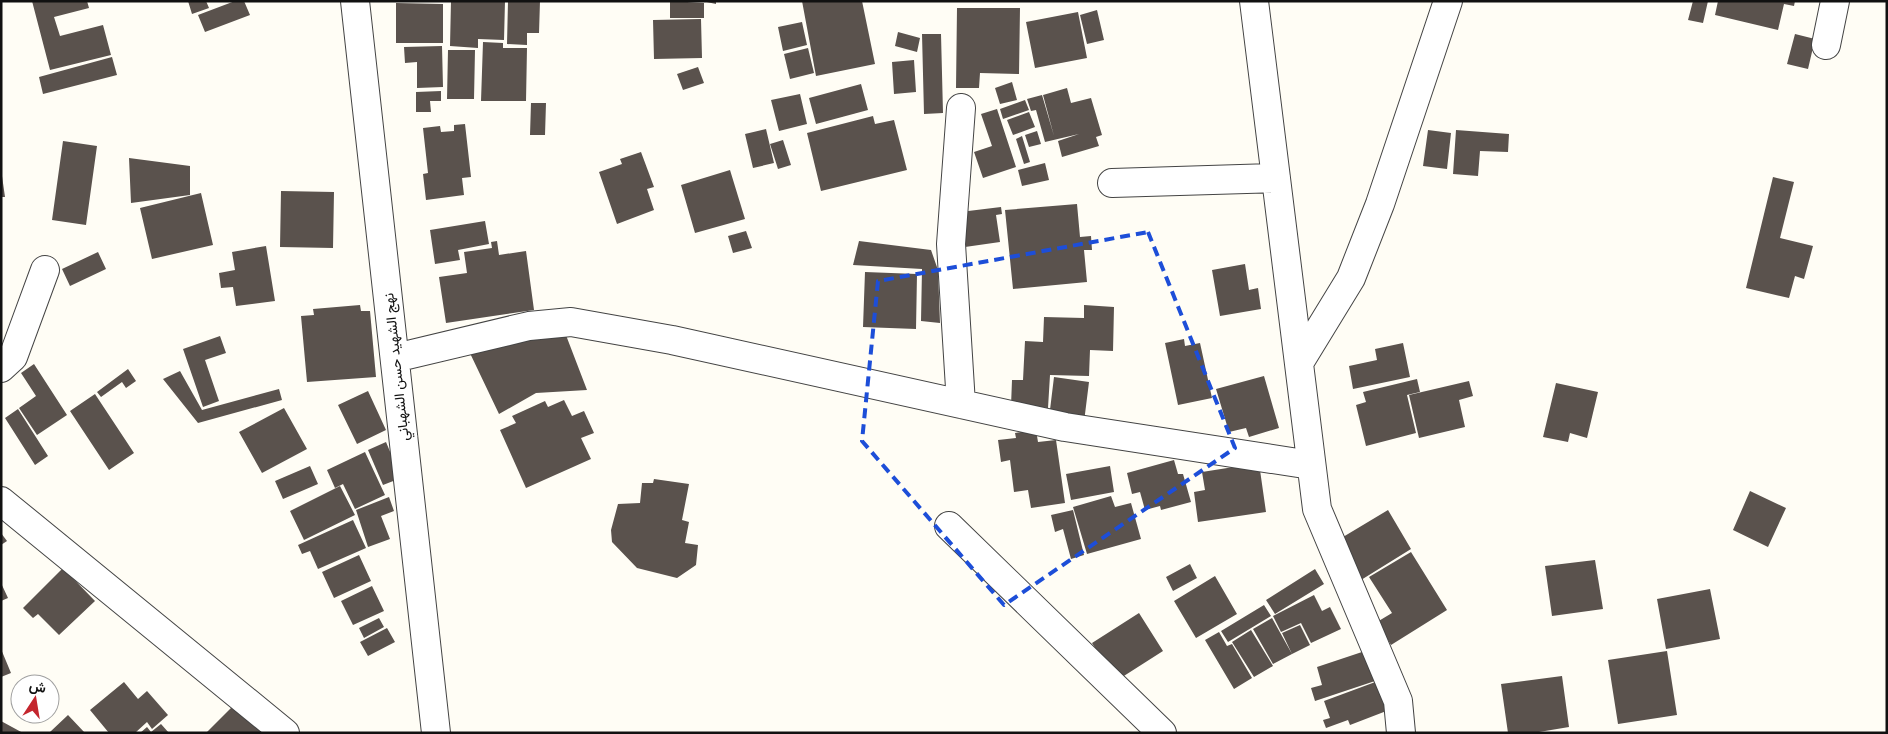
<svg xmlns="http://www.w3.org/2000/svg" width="1888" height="734" font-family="'Roboto Serif',Vazirmatn,serif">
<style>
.building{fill:#5a524d}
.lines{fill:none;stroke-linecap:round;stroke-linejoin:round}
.minor-casing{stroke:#444;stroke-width:30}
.minor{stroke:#fff;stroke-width:28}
.marked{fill:none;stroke:#1d4ed8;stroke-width:4;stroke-dasharray:10 6;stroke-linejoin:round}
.labels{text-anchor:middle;stroke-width:5;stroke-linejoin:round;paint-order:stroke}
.street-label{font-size:14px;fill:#111;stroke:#fff}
</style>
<rect width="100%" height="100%" fill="#fffdf5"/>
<path class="building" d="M 32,1 L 87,1 L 89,8 L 54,17 L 60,36 L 103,25 L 111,55 L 50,70 Z
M 188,1 L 206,1 L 209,8 L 192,14 Z
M 235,1 L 244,1 L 250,15 L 205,32 L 198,15 Z
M 451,1 L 505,1 L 504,40 L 478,39 L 478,48 L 450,46 Z
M 508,1 L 540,1 L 539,33 L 527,33 L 527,45 L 507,44 Z
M 670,1 L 704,3 L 704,18 L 670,18 Z
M 702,1 L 716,1 L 716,4 Z
M 802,1 L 862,1 L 875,64 L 816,76 Z
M 1693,1 L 1708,1 L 1703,23 L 1688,20 Z
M 1718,1 L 1795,1 L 1794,6 L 1784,4 L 1778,30 L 1715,15 Z
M 396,3 L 443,4 L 443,43 L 396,43 Z
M 957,8 L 1020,8 L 1019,74 L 980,73 L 979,88 L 956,88 Z
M 1097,10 L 1104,40 L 1087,44 L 1080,15 Z
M 1078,12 L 1087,58 L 1035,68 L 1026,22 Z
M 701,19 L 702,58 L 654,59 L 653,20 Z
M 802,22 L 807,45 L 783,51 L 778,27 Z
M 898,32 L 920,38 L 917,52 L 895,46 Z
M 922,34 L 941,34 L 943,113 L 924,114 Z
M 1795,34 L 1815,39 L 1808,69 L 1787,64 Z
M 483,42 L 503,43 L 503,48 L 527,48 L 526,101 L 481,101 Z
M 442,46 L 443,87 L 417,88 L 417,62 L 405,63 L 404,47 Z
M 808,48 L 814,73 L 790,79 L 784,54 Z
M 448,50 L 475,50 L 474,99 L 447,99 Z
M 112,57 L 117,75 L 43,94 L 39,77 Z
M 914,60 L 916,92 L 894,94 L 892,62 Z
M 698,67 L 704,83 L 683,90 L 677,74 Z
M 1012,82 L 1017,100 L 1000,104 L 995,88 Z
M 861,84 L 868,110 L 816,124 L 809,98 Z
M 1067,88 L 1071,103 L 1091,98 L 1102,135 L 1096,137 L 1099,146 L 1062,157 L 1058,141 L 1079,134 L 1045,142 L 1036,110 L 1031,111 L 1027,99 L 1042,95 L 1054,136 L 1043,95 Z
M 441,91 L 441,101 L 430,101 L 431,112 L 416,112 L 416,92 Z
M 800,94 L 807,124 L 779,131 L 771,100 Z
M 1025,100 L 1029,110 L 1003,119 L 1000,109 Z
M 531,103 L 546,103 L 545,135 L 530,135 Z
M 997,109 L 1016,167 L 983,178 L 974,152 L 992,146 L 981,114 Z
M 1029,112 L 1035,127 L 1013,135 L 1007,120 Z
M 873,116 L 875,124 L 894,120 L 907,170 L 821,191 L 807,133 Z
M 465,124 L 471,177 L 462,178 L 464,195 L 426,200 L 423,174 L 428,173 L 423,128 L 440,126 L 441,132 L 454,131 L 454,125 Z
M 766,129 L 774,163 L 753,168 L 745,134 Z
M 1428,130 L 1451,133 L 1447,169 L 1423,166 Z
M 1456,130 L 1509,134 L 1508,152 L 1480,151 L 1478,176 L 1453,174 Z
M 1037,131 L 1041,144 L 1029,147 L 1025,135 Z
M 1022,136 L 1030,162 L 1024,164 L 1016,139 Z
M 783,140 L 791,165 L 778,169 L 770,144 Z
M 63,141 L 97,146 L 86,225 L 52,220 Z
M 641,152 L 654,187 L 647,189 L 654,210 L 617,224 L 599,172 L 622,164 L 620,159 Z
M 129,158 L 190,166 L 190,195 L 131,203 Z
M 1045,163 L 1049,180 L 1022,186 L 1018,170 Z
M 1,169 L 5,197 L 1,197 Z
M 730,170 L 745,219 L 695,233 L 681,185 Z
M 1773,177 L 1794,182 L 1780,238 L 1813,246 L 1804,279 L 1795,276 L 1789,298 L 1746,288 Z
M 281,191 L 334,192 L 333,248 L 280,247 Z
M 201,193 L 213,245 L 152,259 L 140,208 Z
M 1077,204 L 1080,237 L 1091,236 L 1092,250 L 1084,250 L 1087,282 L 1013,289 L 1005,210 Z
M 1001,207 L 1002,214 L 996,215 L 1000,242 L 965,247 L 960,212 Z
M 485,221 L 489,244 L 458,250 L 460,260 L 435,264 L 430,230 Z
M 746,231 L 752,248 L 733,253 L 728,236 Z
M 497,241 L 499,255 L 526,251 L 534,310 L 446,323 L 439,277 L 467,273 L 464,252 L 492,248 L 491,242 Z
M 859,241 L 931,250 L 938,270 L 940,323 L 921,321 L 922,269 L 853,265 Z
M 266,246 L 275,301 L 236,306 L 233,287 L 221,288 L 219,273 L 235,270 L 232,252 Z
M 98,252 L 106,269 L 70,286 L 62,269 Z
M 1245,264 L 1249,290 L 1258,288 L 1261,309 L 1220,316 L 1212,270 Z
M 865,272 L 917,274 L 916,329 L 863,327 Z
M 360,305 L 361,311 L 370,311 L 376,377 L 307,382 L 301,316 L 314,315 L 313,309 Z
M 1084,305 L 1114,307 L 1113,351 L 1090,350 L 1089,376 L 1050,375 L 1048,408 L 1011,406 L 1012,380 L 1023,380 L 1025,341 L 1043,342 L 1044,317 L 1084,318 Z
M 564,330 L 587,390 L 536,393 L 499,414 L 468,349 Z
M 220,336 L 226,353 L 205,360 L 219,401 L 203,407 L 183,349 Z
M 1184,339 L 1185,346 L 1200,343 L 1212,398 L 1178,405 L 1165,343 Z
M 1403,343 L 1410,377 L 1353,389 L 1349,366 L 1377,360 L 1375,349 Z
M 34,364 L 67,415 L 37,435 L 19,408 L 36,396 L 21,373 Z
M 128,369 L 136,381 L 126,388 L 122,382 L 101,397 L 97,392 Z
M 180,371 L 202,410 L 279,389 L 282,400 L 198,423 L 163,379 Z
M 1264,376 L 1279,428 L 1249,437 L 1246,428 L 1229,432 L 1216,389 Z
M 1054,377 L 1089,382 L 1084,422 L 1049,418 Z
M 1417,379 L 1420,392 L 1407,395 L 1416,433 L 1366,446 L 1356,405 L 1366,402 L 1363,392 Z
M 1469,381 L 1473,396 L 1459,400 L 1465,427 L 1419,438 L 1409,395 Z
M 1556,383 L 1598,392 L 1587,438 L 1570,433 L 1568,442 L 1543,437 Z
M 368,391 L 386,430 L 357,444 L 338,405 Z
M 95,394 L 134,453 L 109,470 L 70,411 Z
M 564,400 L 572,416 L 584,411 L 594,433 L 581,438 L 591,459 L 526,488 L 500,430 L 516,423 L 512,416 L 545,401 L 548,407 Z
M 284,408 L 307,449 L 262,473 L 239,432 Z
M 18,409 L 48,456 L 35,465 L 5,418 Z
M 1036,430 L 1038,442 L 1056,440 L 1065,503 L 1031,508 L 1028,490 L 1014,492 L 1010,460 L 1001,462 L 998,440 L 1016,438 L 1015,433 Z
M 386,442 L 401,478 L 383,485 L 368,450 Z
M 365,452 L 385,495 L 355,509 L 343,484 L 335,488 L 327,470 Z
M 1174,460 L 1178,474 L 1183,474 L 1191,502 L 1161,510 L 1160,506 L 1145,510 L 1140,492 L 1132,494 L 1127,473 Z
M 1259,463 L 1266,512 L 1198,522 L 1194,492 L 1205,490 L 1202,472 Z
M 310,466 L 318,484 L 283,499 L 275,481 Z
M 1110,466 L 1114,492 L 1071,500 L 1066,474 Z
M 654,479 L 689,484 L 682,520 L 689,522 L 685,543 L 698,545 L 696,565 L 677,578 L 637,568 L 612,542 L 611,530 L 618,504 L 640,503 L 642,483 L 653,483 Z
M 340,486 L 355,515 L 304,540 L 290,511 Z
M 1750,491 L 1786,508 L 1768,547 L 1733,530 Z
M 1111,496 L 1115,507 L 1131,503 L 1141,539 L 1087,554 L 1073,507 Z
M 389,497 L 394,511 L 381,516 L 390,539 L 368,547 L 356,510 Z
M 1073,510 L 1084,555 L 1071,559 L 1063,529 L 1055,532 L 1051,515 Z
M 1388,510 L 1411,549 L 1361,580 L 1338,540 Z
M 353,520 L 366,548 L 318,569 L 310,551 L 302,554 L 298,545 Z
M 1,533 L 7,541 L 1,545 Z
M 1411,552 L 1447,610 L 1391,645 L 1377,622 L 1392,613 L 1369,577 Z
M 359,555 L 371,581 L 334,598 L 322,572 Z
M 1595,560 L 1603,609 L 1552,616 L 1545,566 Z
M 1190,564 L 1197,578 L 1173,591 L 1166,577 Z
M 63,568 L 95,601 L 59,635 L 38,614 L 33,618 L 23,608 Z
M 1315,569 L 1324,584 L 1275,614 L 1266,600 Z
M 1215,576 L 1237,614 L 1196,638 L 1174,601 Z
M 1,583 L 8,598 L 1,601 Z
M 372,586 L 384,611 L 353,625 L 341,601 Z
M 1710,589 L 1720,639 L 1666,649 L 1657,599 Z
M 1314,595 L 1322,611 L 1330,607 L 1341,629 L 1311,643 L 1301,623 L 1281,632 L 1273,616 Z
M 1264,605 L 1271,616 L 1228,642 L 1221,631 Z
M 1139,613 L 1163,651 L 1116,681 L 1092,643 Z
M 379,618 L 384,627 L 364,638 L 359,628 Z
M 1272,618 L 1292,654 L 1273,664 L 1253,629 Z
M 1300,625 L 1310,645 L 1292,654 L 1282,633 Z
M 387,628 L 395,642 L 368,656 L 360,642 Z
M 1251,630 L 1273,666 L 1254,677 L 1232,642 Z
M 1219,632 L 1227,646 L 1232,644 L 1252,678 L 1234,689 L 1205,640 Z
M 1,649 L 11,673 L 1,677 Z
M 1368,650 L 1378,680 L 1315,701 L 1311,688 L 1322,685 L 1317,667 Z
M 1667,651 L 1677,715 L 1618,724 L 1608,660 Z
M 1562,676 L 1569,727 L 1533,733 L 1508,733 L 1501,684 Z
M 1378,681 L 1389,710 L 1350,725 L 1348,720 L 1326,728 L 1323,720 L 1330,718 L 1324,701 Z
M 124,682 L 138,699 L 147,691 L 168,715 L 152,729 L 147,722 L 135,733 L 109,733 L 90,710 Z
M 235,704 L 263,733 L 206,733 Z
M 68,715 L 85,733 L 51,733 L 50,732 Z
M 1,721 L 23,733 L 1,733 Z
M 161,724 L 169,733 L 140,733 L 147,727 L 151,732 Z"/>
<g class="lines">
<defs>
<path id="minor" d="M 355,1 L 436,733
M 1254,1 L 1317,509 L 1398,701 L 1401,733
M 1826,45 L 1835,1
M 961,108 L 951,244 L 961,404
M 1112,183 L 1276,178
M 395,358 L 529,326 L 571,322 L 672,340 L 1065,427 L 1311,465
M 1299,363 L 1351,278 L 1380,204 L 1448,1
M 1,368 L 13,357 L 45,270
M 1,501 L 285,733
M 949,526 L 1162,733"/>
</defs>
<use href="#minor" class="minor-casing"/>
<use href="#minor" class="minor"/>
</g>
<path class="marked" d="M 1148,232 L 1235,448 L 1004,605 L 862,441 L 878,281 Z"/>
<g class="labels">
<g class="street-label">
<text transform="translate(396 367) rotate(-96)" y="5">نهج الشهيد حسن الشهباني</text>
</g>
</g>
<rect width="1888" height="734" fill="none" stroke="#111111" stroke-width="5"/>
<g transform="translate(35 699) rotate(12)"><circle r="24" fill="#ffffff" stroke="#a0a0a0"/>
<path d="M0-4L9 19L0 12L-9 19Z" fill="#c4262e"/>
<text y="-8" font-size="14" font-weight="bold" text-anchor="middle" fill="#111111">ش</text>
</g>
</svg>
